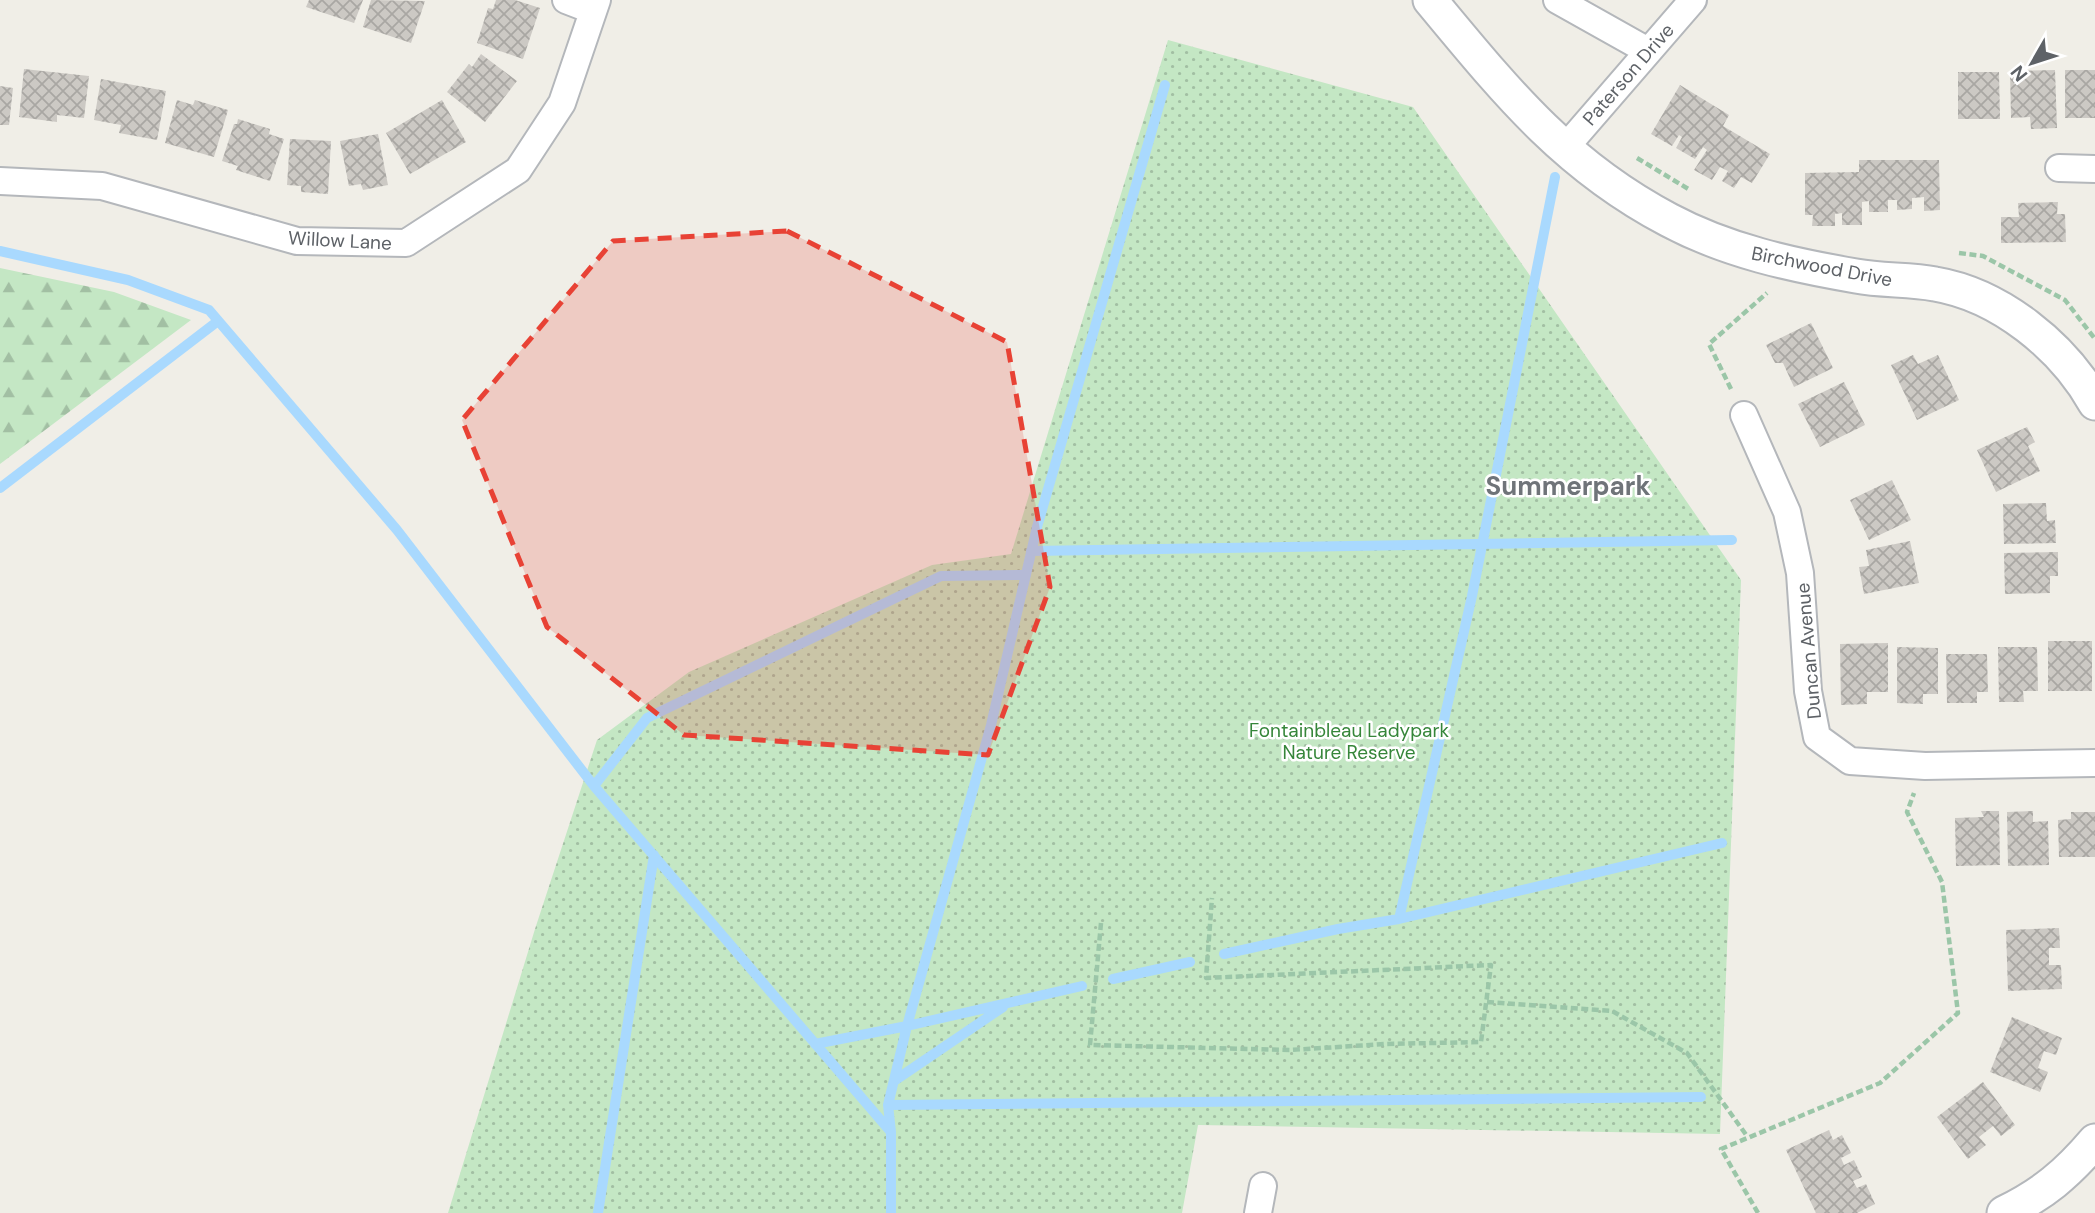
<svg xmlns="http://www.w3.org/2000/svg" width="2095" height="1213" font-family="'DM Sans',sans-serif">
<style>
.forest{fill:url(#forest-firs)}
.park{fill:url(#park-dots)}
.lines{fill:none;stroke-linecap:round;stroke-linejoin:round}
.stream{stroke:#a9d9fe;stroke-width:10}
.building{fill:url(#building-cross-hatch)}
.minor-casing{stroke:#b4b7bb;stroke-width:30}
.tertiary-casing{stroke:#b4b7bb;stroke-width:37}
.path{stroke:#9bc6a8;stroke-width:4.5;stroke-dasharray:7 3.5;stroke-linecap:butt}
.minor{stroke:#fff;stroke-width:26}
.tertiary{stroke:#fff;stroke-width:33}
.marked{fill:#e84235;fill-opacity:0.2;stroke:#e84235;stroke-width:5;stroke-dasharray:14 9;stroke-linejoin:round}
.labels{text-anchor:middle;stroke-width:5;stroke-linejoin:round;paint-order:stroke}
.street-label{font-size:19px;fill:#5e6267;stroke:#fff}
.park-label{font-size:19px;fill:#36863a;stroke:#fff}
.district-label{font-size:26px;font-weight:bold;fill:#6f7479;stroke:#fff}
</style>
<defs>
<pattern id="forest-firs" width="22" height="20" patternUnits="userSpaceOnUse" patternTransform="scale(1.75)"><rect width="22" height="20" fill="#c4e7c4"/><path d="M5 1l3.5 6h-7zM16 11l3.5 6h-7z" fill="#a2bfa3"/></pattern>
<pattern id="park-dots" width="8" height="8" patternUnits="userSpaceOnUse" patternTransform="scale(1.75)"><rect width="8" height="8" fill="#c4e7c4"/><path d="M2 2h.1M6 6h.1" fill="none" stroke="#a2bfa3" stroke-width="1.8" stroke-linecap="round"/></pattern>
<pattern id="building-cross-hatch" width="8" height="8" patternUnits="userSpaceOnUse" patternTransform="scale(1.75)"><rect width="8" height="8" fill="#ccc9c4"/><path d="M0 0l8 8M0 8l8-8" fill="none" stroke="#a9a7a3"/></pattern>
</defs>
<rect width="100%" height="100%" fill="#f0eee7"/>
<path class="forest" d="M 0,268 L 114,292 L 191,320 L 0,464 Z"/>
<path class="park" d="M 1168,40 L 1413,107 L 1741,580 L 1720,1134 L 1198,1125 L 1182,1213 L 448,1213 L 535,929 L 597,740 L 689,672 L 932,565 L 1011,554 Z"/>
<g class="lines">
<path class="stream" d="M 0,251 L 128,280 L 209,310 L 397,530 L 594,786 L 891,1132
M 0,488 L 218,321
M 1031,551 L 1732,540
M 594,786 L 647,718 L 941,576 L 1026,575
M 1399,919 L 1472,596 L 1555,177
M 1224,954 L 1338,929 L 1399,919 L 1722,843
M 1113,979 L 1190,962
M 815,1044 L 907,1026 L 1082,986
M 894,1081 L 1003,1007
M 888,1105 L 1701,1097
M 598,1213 L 654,855
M 891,1213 L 891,1132 L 888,1105 L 907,1026 L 991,725 L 1037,527 L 1165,85"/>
</g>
<path class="building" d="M 309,0 L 363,0 L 354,23 L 306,7 Z
M 371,0 L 425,1 L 411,43 L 363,27 Z
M 496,0 L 515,0 L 540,8 L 523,59 L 477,43 L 488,8 L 493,9 Z
M 481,54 L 517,81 L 485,122 L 447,92 L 469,64 L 472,67 Z
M 24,69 L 89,76 L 84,118 L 57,115 L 57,122 L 19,117 Z
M 2055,70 L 2057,128 L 2031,129 L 2030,117 L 2011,118 L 2010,71 Z
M 2065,70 L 2095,70 L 2095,118 L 2065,118 Z
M 1958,72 L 1999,72 L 2000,119 L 1958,119 Z
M 101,79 L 166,91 L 157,140 L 119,133 L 121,125 L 94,120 Z
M 1680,85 L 1729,115 L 1723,126 L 1770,154 L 1752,183 L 1741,177 L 1734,188 L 1722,181 L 1728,171 L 1720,167 L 1712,180 L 1694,170 L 1707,150 L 1703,147 L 1695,159 L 1676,148 L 1682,137 L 1679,135 L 1672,146 L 1651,134 Z
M 0,86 L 13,88 L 9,125 L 0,125 Z
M 177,100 L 193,105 L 195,100 L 228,110 L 214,157 L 165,143 Z
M 442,100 L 466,142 L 410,174 L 386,133 Z
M 238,119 L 270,129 L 269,134 L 284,139 L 270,181 L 236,170 L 238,166 L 222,161 L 234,124 L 237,124 Z
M 378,134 L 388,185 L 363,190 L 361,184 L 349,186 L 340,141 Z
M 290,139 L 331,141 L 328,194 L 301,192 L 301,186 L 287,185 Z
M 1859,160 L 1939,160 L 1940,210 L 1924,211 L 1924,197 L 1912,198 L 1912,209 L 1897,210 L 1897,200 L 1888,200 L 1888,212 L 1869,212 L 1869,201 L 1862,202 L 1862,225 L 1842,225 L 1842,213 L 1835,214 L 1835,226 L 1812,226 L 1813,215 L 1805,215 L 1805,173 L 1859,172 Z
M 2058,202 L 2057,214 L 2065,214 L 2066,242 L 2001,243 L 2001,217 L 2019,217 L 2018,203 Z
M 1811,323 L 1833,368 L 1794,387 L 1783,363 L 1775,363 L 1766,345 Z
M 1913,355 L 1918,364 L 1938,355 L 1959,400 L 1917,420 L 1891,365 Z
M 1844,382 L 1865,425 L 1820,447 L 1798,404 Z
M 2027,427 L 2035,442 L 2028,446 L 2040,471 L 1996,492 L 1977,450 Z
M 1892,480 L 1911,520 L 1869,540 L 1850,500 Z
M 2046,503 L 2047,521 L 2055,520 L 2056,543 L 2004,544 L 2003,504 Z
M 1910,541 L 1919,583 L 1864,594 L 1859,567 L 1869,566 L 1866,550 Z
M 2058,552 L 2058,576 L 2050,576 L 2050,593 L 2005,594 L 2004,553 Z
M 2048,641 L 2092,641 L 2092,691 L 2048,691 Z
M 1888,643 L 1888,692 L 1867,692 L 1867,704 L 1841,705 L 1840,644 Z
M 1897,647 L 1938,648 L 1938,694 L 1923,694 L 1923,704 L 1897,703 Z
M 1998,647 L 2037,647 L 2038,691 L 2023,691 L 2024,702 L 1999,702 Z
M 1946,654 L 1987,654 L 1988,692 L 1977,692 L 1977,703 L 1947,703 Z
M 1981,811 L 1999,811 L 2000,865 L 1956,866 L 1955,818 L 1984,817 Z
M 2033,811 L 2033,822 L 2048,821 L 2049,865 L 2008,866 L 2007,812 Z
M 2071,812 L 2095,812 L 2095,857 L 2059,857 L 2058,820 L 2071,819 Z
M 2059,928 L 2060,948 L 2049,948 L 2049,965 L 2061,965 L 2062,989 L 2008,991 L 2006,930 Z
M 2012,1017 L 2062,1038 L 2056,1055 L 2044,1051 L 2038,1068 L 2048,1072 L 2040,1092 L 1990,1072 Z
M 1983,1082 L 2015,1125 L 2001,1136 L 1993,1126 L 1979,1137 L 1986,1145 L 1968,1159 L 1937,1117 Z
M 1829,1130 L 1833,1140 L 1842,1135 L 1851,1153 L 1841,1158 L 1844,1165 L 1854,1160 L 1862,1177 L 1853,1181 L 1857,1188 L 1866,1184 L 1875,1204 L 1857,1213 L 1816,1213 L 1786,1150 Z"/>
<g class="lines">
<defs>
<path id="minor" d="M 566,0 L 592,10
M 1557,0 L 1648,51
M 1564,149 L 1693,0
M 2059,168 L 2095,169
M 0,181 L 102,186 L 297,241 L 406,243 L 518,170 L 562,103 L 597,0
M 1744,415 L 1787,512 L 1800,573 L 1808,691 L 1817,737 L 1850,761 L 1925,766 L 2095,763
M 1258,1213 L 1263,1186"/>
<path id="tertiary" d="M 1430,0 C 1504,89 1564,165 1669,220 C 1727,251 1792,265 1856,276 C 1882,281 1909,279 1935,284 C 2000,295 2063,346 2095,403
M 2004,1213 C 2043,1194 2067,1174 2095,1141"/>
</defs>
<use href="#minor" class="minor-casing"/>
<use href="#tertiary" class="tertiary-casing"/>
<path class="path" d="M 1637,158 L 1690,190
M 1959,253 L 1983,256 L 2065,300 L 2095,339
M 1731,389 L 1709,344 L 1767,293
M 1101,923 L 1090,1045 L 1290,1050 L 1385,1044 L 1481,1042 L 1491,965 L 1206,978 L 1212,898
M 1487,1002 L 1612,1011 L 1687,1053 L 1747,1136
M 1758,1213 L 1721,1149 L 1880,1083 L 1958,1013 L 1942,882 L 1907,812 L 1914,793"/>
<use href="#minor" class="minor"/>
<use href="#tertiary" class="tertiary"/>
</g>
<path class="marked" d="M 787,231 L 1007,342 L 1050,587 L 988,755 L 684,735 L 547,627 L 462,420 L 613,241 Z"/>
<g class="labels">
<g class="street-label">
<text transform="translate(1628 74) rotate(-49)" y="7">Paterson Drive</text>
<text transform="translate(340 240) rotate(3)" y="7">Willow Lane</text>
<text transform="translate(1822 266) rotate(11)" y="7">Birchwood Drive</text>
<text transform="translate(1808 651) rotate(-95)" y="7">Duncan Avenue</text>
</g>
<g class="park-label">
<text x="1349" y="737">Fontainbleau Ladypark<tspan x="1349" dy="22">Nature Reserve</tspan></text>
</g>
<g class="district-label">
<text x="1568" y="495">Summerpark</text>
</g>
</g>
<g transform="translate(2032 63) rotate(231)" stroke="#ffffff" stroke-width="5" paint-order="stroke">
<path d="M0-5L12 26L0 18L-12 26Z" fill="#5e6267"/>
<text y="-10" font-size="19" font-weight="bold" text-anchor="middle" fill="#5e6267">N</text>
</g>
</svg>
